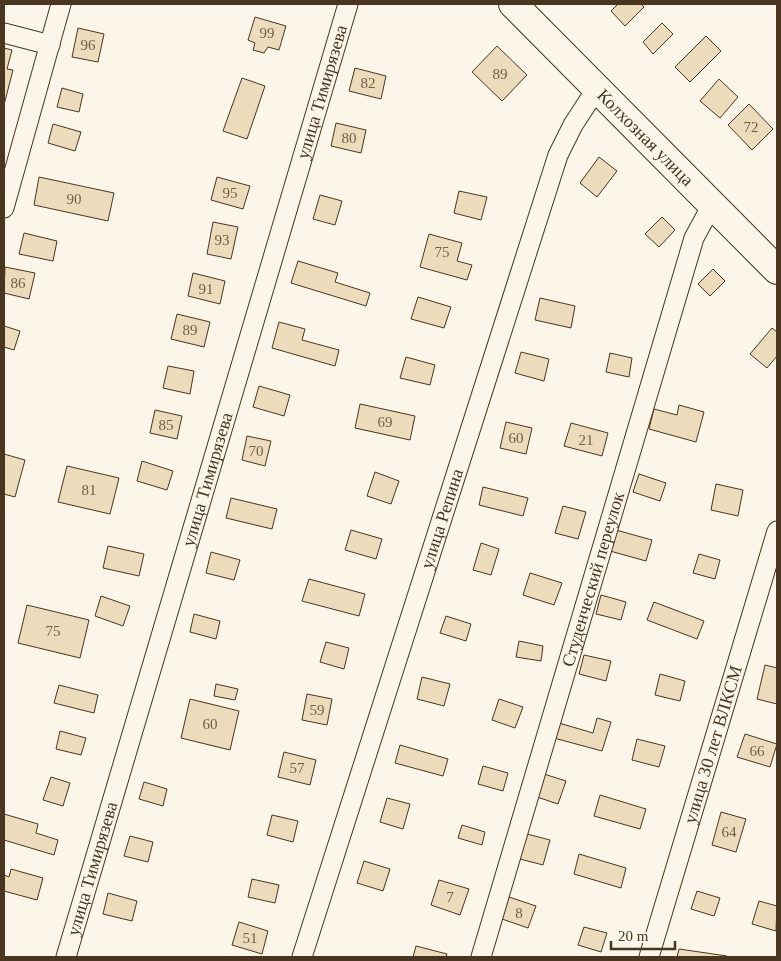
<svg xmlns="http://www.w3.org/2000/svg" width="781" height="961" font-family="'Times New Roman',serif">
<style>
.building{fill:#ecdcbc;stroke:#4a3520}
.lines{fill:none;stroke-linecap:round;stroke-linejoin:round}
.minor-casing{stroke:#4a3520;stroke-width:21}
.secondary-casing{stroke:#4a3520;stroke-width:30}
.minor{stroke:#fbf6e9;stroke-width:19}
.secondary{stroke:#fbf6e9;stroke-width:28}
.labels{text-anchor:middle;stroke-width:4;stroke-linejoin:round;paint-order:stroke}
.number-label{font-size:15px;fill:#725f47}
.street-label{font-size:18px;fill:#4a3520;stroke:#fbf6e9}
</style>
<rect width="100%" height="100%" fill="#fbf6e9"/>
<path class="building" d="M 618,4 L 641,4 L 644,7 L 625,26 L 611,11 Z
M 255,17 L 286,26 L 279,50 L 268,47 L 264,53 L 253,50 L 255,43 L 248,40 Z
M 662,23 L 673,34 L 653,54 L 643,42 Z
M 78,28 L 104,34 L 98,62 L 72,57 Z
M 706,36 L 721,51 L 690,82 L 675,67 Z
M 497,46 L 527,75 L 502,101 L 472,72 Z
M 4,48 L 12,50 L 7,69 L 13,70 L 4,105 Z
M 355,68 L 386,76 L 381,99 L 349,91 Z
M 242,78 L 265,86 L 247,139 L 223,131 Z
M 719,79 L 738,97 L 720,118 L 700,101 Z
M 62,88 L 83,94 L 79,112 L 57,107 Z
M 749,104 L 773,129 L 752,150 L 728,125 Z
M 336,123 L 366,130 L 361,153 L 331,146 Z
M 53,124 L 81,132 L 75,151 L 48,143 Z
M 599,157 L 617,171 L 597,197 L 580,183 Z
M 39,177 L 114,193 L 108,221 L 34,205 Z
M 217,177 L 250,186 L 243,209 L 211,200 Z
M 459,191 L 487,197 L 481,220 L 454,213 Z
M 320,195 L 342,201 L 335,225 L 313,219 Z
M 662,217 L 675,230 L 659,247 L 645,234 Z
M 213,222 L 238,227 L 231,259 L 207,254 Z
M 24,233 L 57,241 L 53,261 L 19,254 Z
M 429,234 L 462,243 L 457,261 L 472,265 L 467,280 L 420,267 Z
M 298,261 L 338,273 L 335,282 L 370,293 L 366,306 L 291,283 Z
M 5,267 L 35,273 L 29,299 L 4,293 Z
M 713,269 L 725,281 L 710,296 L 698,284 Z
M 193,273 L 225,281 L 220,304 L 188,296 Z
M 418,297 L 451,307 L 444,328 L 411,319 Z
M 540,298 L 575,306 L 571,328 L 535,320 Z
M 177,314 L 210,322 L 204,347 L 171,339 Z
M 279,322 L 305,329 L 302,340 L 339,350 L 335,366 L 272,348 Z
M 4,326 L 20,331 L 14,350 L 4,347 Z
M 772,328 L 777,332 L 777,356 L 767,368 L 750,354 Z
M 521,352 L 549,359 L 544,381 L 515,373 Z
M 610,353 L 632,358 L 629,377 L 606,372 Z
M 406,357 L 435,365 L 430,385 L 400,378 Z
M 168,366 L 194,371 L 190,394 L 163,388 Z
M 259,386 L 290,395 L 284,416 L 253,407 Z
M 360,404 L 415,416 L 410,440 L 355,428 Z
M 679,405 L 704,412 L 696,442 L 649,429 L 654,409 L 677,415 Z
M 155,410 L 182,416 L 177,439 L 150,433 Z
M 506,422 L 532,428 L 526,454 L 500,448 Z
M 571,423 L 608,433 L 602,456 L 564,446 Z
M 247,436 L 271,441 L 265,466 L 242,460 Z
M 4,454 L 25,460 L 15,497 L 4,494 Z
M 142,461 L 173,471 L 167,490 L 137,481 Z
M 67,466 L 119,478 L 110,514 L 58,502 Z
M 375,472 L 399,481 L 391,504 L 367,496 Z
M 639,474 L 666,483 L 660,501 L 633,492 Z
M 716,484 L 743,490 L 738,516 L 711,510 Z
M 483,487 L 528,498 L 523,516 L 479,505 Z
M 231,498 L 277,509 L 272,529 L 226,518 Z
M 563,506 L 586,512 L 578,539 L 555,533 Z
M 351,530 L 382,539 L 376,559 L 345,550 Z
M 616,530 L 652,540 L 646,561 L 610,551 Z
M 481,543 L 499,549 L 491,575 L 473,570 Z
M 108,546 L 144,554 L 139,576 L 103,568 Z
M 211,552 L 240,560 L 234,580 L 206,573 Z
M 699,554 L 720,560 L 715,579 L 693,573 Z
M 530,573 L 562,583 L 554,605 L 523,595 Z
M 309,579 L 365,594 L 359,616 L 302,601 Z
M 601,595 L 626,602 L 621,620 L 596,614 Z
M 101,596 L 130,606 L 123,626 L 95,616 Z
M 654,602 L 704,621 L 697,639 L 647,620 Z
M 27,605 L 89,620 L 80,658 L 18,643 Z
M 194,614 L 220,621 L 216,639 L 190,632 Z
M 446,616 L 471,624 L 466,641 L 440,633 Z
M 519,641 L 543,646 L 541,661 L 516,657 Z
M 326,642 L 349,648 L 344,669 L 320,662 Z
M 584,655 L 611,661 L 606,681 L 579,674 Z
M 765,665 L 777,668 L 777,704 L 757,699 Z
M 660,674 L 685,681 L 680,701 L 655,695 Z
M 422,677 L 450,684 L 444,706 L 417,699 Z
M 216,684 L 238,689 L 235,700 L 214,696 Z
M 59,685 L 98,695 L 94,713 L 54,703 Z
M 307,694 L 332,699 L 327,725 L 302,720 Z
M 190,699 L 239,711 L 230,750 L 181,738 Z
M 499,699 L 523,707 L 515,728 L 492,720 Z
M 597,718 L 611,722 L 602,751 L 554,738 L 559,723 L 593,733 Z
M 60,731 L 86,738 L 81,755 L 56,749 Z
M 745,734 L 777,744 L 770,767 L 737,757 Z
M 637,739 L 665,746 L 659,767 L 632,760 Z
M 400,745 L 448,759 L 443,776 L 395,763 Z
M 284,752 L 316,760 L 310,785 L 278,777 Z
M 483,766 L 508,773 L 503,791 L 478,784 Z
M 544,774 L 566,781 L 558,804 L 537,797 Z
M 51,777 L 70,783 L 63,806 L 43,800 Z
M 144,782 L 167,789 L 163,806 L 139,799 Z
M 600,795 L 646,809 L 640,829 L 594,816 Z
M 387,798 L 410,804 L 403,829 L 380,822 Z
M 721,812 L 746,819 L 736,852 L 712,845 Z
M 4,814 L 38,824 L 36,833 L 58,840 L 54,855 L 4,840 Z
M 272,815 L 298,821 L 293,842 L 267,835 Z
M 462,825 L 485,832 L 482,845 L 458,838 Z
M 527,834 L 550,840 L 543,865 L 520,859 Z
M 130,836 L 153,842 L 148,862 L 124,856 Z
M 579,854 L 626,868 L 621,888 L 574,874 Z
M 364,861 L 390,869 L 383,891 L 357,883 Z
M 11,869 L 43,878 L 37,900 L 4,891 L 4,875 L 9,877 Z
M 252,879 L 279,885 L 275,903 L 248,897 Z
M 439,880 L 469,889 L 460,915 L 431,905 Z
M 697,891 L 720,898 L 714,916 L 691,909 Z
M 108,893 L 137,901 L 132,921 L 103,914 Z
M 509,897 L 536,906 L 528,928 L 502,919 Z
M 759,901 L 777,906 L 776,931 L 752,924 Z
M 239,922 L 268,931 L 262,954 L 232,945 Z
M 584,927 L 607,933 L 601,952 L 578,945 Z
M 416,946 L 447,954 L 446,957 L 413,957 Z
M 679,949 L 727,956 L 727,957 L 677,957 Z"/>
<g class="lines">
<defs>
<g id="minor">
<path d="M 4,33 L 50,45"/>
<path d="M 4,208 L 61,4"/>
<path id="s1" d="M 66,957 L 348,4"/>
<path id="s2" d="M 302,957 L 558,155 L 573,125 L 597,88"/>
<path id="s3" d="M 481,957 L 694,238 L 712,205"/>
<path id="s4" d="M 649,957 L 777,531"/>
</g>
<g id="secondary">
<path id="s5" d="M 513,4 L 777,270"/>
</g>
</defs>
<use href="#minor" class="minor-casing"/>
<use href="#secondary" class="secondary-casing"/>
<use href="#minor" class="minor"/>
<use href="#secondary" class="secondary"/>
</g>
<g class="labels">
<g class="number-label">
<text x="267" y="38">99</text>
<text x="88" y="50">96</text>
<text x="500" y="79">89</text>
<text x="368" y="88">82</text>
<text x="751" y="132">72</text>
<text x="349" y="143">80</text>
<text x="230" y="198">95</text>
<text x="74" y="204">90</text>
<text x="222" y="245">93</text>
<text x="442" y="257">75</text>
<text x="18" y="288">86</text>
<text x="206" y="294">91</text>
<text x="190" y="335">89</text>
<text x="385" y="427">69</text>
<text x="166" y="430">85</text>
<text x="516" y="443">60</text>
<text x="586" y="445">21</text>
<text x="256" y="456">70</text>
<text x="89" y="495">81</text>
<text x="53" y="636">75</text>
<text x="317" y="715">59</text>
<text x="210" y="729">60</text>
<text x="757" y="756">66</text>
<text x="297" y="773">57</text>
<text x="729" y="837">64</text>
<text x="450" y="902">7</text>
<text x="519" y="918">8</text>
<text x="250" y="943">51</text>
</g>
<g class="street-label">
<text dy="6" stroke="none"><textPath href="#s1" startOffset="902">улица Тимирязева</textPath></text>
<text dy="6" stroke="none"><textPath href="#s5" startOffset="188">Колхозная улица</textPath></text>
<text dy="6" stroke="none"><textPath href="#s1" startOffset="498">улица Тимирязева</textPath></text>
<text dy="6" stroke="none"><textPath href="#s2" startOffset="460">улица Репина</textPath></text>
<text dy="6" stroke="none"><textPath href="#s3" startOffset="394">Студенческий переулок</textPath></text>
<text dy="6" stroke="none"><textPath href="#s4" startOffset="222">улица 30 лет ВЛКСМ</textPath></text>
<text dy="6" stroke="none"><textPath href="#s1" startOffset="92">улица Тимирязева</textPath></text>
</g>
</g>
<rect width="781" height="961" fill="none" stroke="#4a3520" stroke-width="10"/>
<path d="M611 941v8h64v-8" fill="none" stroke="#4a3520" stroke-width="2.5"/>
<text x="618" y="941" font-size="15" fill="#4a3520" stroke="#fbf6e9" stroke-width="4" paint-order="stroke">20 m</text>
</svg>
